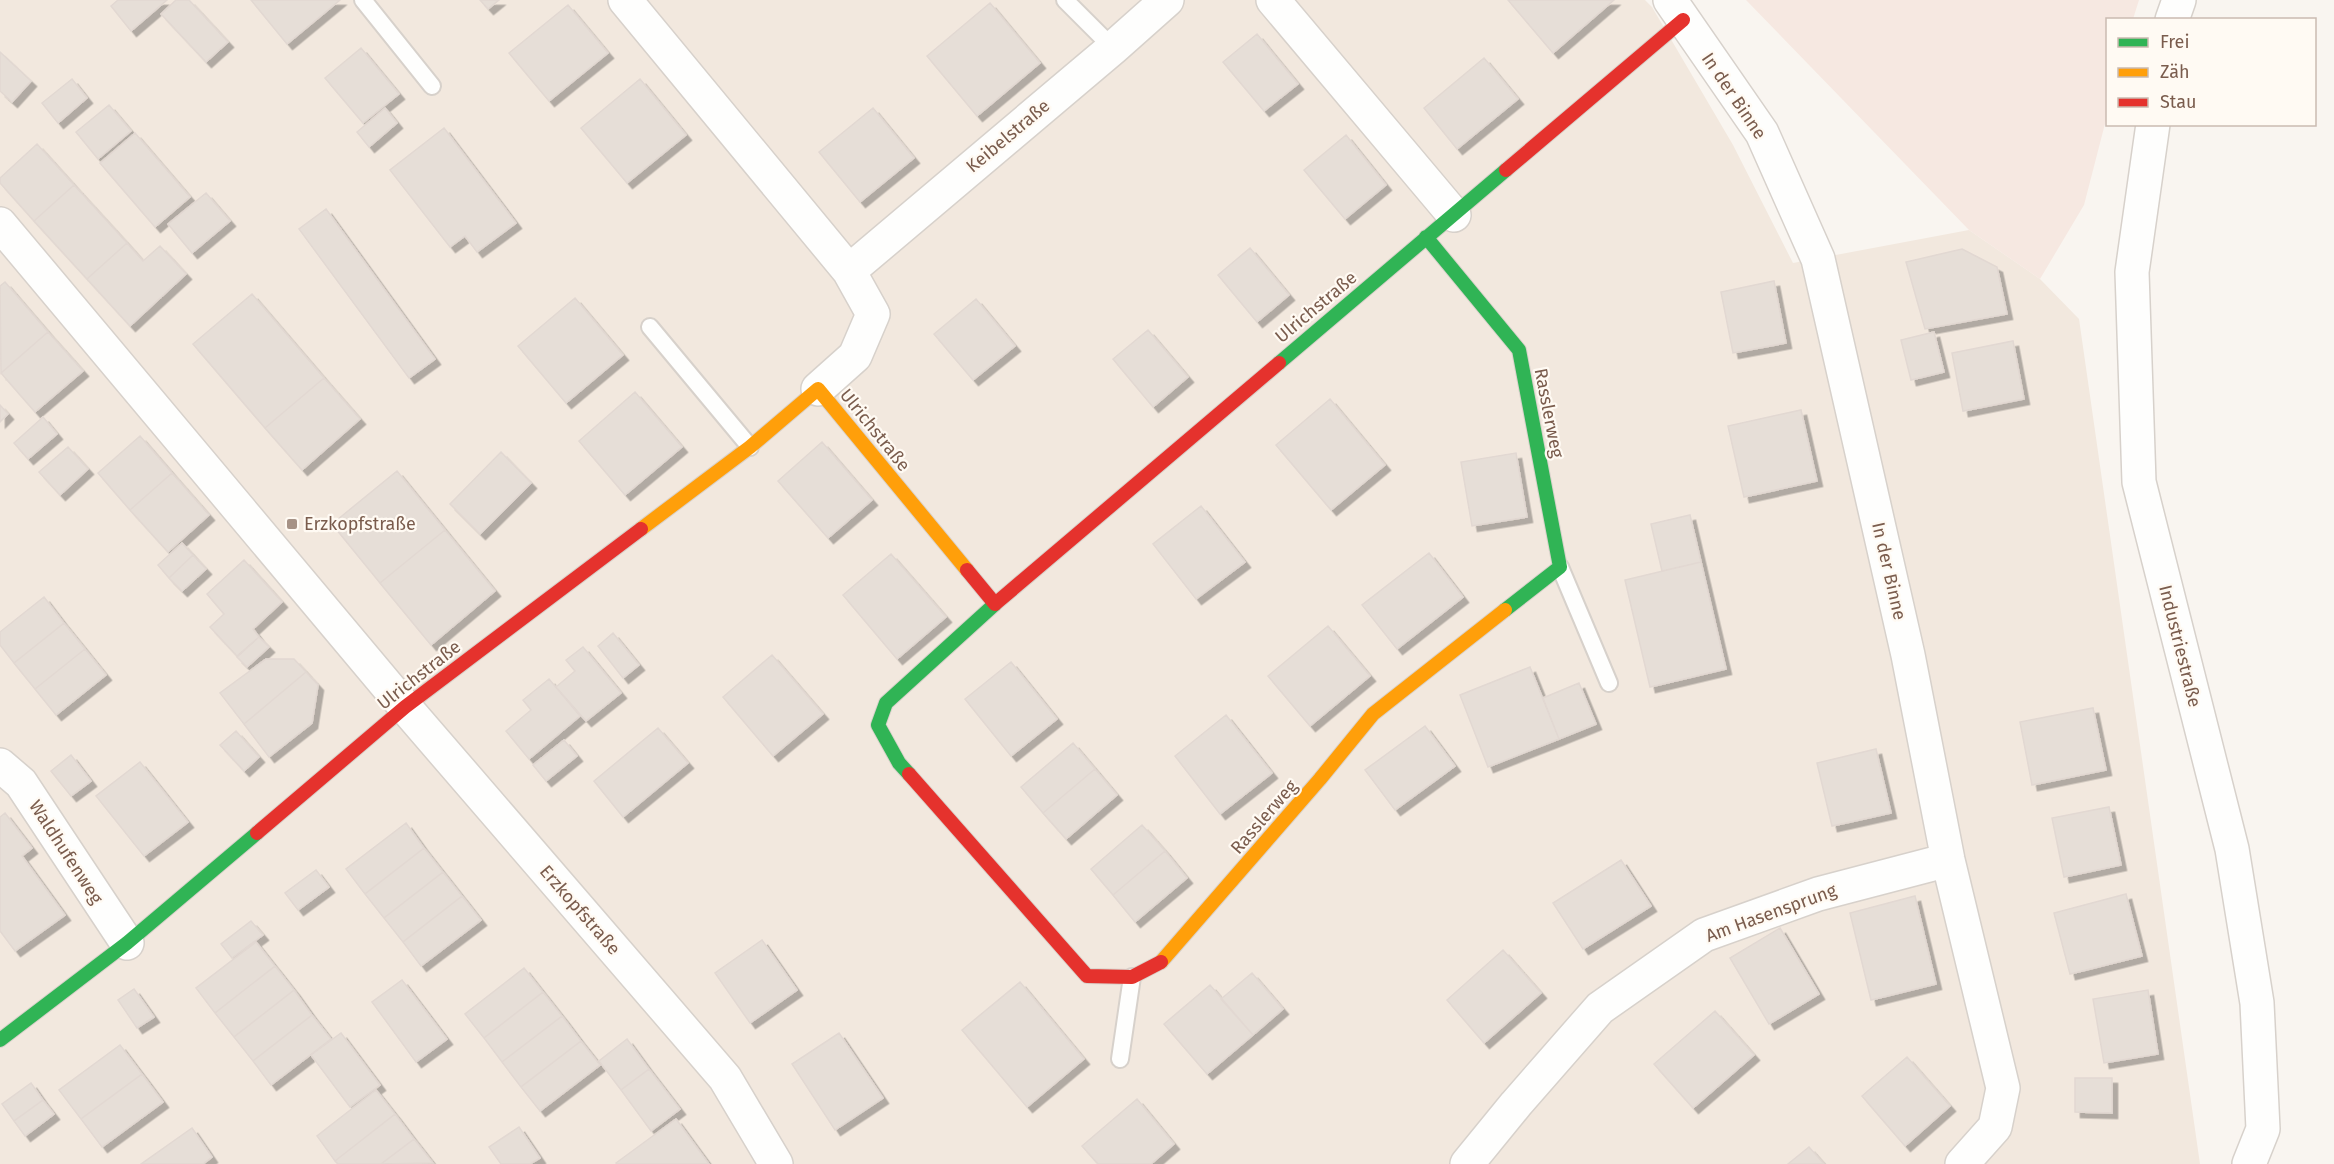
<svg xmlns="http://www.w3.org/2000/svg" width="2334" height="1164" font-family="'Fira Sans',sans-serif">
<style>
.residential{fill:#f2e8de}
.commercial{fill:#f6e8e1}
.building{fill:#e6ded7;stroke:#e2d8d2;stroke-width:1.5;filter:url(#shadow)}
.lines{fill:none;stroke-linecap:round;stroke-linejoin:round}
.lane-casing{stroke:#d7d1cb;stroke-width:20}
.street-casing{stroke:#d7d1cb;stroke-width:36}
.fast-casing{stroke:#d9d2cb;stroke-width:16}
.slow-casing{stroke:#d9d2cb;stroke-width:16}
.jam-casing{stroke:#d9d2cb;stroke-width:16}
.lane{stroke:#fefefd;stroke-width:16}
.street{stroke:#fefefd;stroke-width:33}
.fast{stroke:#30b455;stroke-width:14}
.slow{stroke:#ff9f0a;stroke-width:14}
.jam{stroke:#e5322d;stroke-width:14}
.poi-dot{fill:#a69286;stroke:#fffaf3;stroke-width:2}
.labels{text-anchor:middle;stroke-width:4.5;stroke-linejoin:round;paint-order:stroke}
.street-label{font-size:18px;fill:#7a5c4d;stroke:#fffaf3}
.poi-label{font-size:18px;fill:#7a5c4d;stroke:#fffaf3;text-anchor:start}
</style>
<defs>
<filter id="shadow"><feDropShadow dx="5.5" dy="5.5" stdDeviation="0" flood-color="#0004"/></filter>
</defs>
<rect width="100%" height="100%" fill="#f9f5f0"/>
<path class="residential" d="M 0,0 L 1645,0 L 1652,7 L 1733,145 L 1793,263 L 1969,230 L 2040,279 L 2079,319 L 2200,1164 L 0,1164 Z"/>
<path class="commercial" d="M 1746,0 L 2139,0 L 2133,19 L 2108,20 L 2107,116 L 2084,205 L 2040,279 L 1969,230 Z"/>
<path class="building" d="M 118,0 L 167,0 L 131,31 L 111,6 Z
M 176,0 L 189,0 L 228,42 L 206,62 L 161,14 Z
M 251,0 L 340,0 L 287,44 Z
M 480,0 L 499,0 L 488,9 Z
M 1508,0 L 1614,0 L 1553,53 Z
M 990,3 L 1040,63 L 977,116 L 927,56 Z
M 568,5 L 608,53 L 549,101 L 509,53 Z
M 1257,34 L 1298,84 L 1264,111 L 1223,62 Z
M 361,48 L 399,94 L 363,123 L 325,78 Z
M 0,52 L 31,81 L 12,102 L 0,91 Z
M 1484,58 L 1518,99 L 1457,149 L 1424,108 Z
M 72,79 L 87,98 L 58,123 L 42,103 Z
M 640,79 L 686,135 L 627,183 L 581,128 Z
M 109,105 L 131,131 L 98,159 L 76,132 Z
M 385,108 L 397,123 L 369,147 L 357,132 Z
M 873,108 L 914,158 L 860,202 L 819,152 Z
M 444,128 L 516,223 L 477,252 L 465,236 L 450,247 L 390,170 Z
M 135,133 L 190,197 L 155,227 L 100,163 Z
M 1346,135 L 1386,185 L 1345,219 L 1304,170 Z
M 37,144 L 74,185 L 34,221 L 0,183 L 0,178 Z
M 74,185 L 127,243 L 87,279 L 34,221 Z
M 206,193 L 230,221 L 192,253 L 168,224 Z
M 326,209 L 435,359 L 409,378 L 299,229 Z
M 127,243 L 143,261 L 160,246 L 186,274 L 130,326 L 87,279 Z
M 1250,248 L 1289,295 L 1257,322 L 1218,275 Z
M 1962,249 L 1997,267 L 2007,314 L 1925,329 L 1906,262 Z
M 1774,281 L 1786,343 L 1733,353 L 1721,292 Z
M 5,282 L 48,332 L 1,373 L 0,286 Z
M 252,294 L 324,378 L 265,428 L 193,344 Z
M 575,298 L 623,355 L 566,403 L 518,346 Z
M 976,299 L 1015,346 L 973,380 L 934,334 Z
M 1148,330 L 1188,377 L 1153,407 L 1113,359 Z
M 48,332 L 83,371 L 35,412 L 1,373 Z
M 1934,332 L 1944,372 L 1911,380 L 1901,340 Z
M 2013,341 L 2024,399 L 1963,411 L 1952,353 Z
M 324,378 L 360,419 L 302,470 L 265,428 Z
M 635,392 L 682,447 L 625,495 L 579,441 Z
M 1330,399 L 1385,465 L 1331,510 L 1276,445 Z
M 0,405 L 8,414 L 0,422 Z
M 1801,410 L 1817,481 L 1744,497 L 1728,426 Z
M 43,417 L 57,434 L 28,459 L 14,443 Z
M 140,436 L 172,473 L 130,510 L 98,473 Z
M 822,442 L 872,500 L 828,538 L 778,481 Z
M 68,447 L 88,469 L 60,495 L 39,472 Z
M 501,452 L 531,483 L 480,534 L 450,504 Z
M 1516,453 L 1527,517 L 1472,526 L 1461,462 Z
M 397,471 L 445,530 L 380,583 L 332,524 Z
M 172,473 L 209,515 L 168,552 L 130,510 Z
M 1201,506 L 1245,562 L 1196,599 L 1153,544 Z
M 1690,515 L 1701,562 L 1662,571 L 1651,524 Z
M 445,530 L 495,591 L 431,645 L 380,583 Z
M 182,543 L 193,555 L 169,578 L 158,565 Z
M 1429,553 L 1463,597 L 1397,649 L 1362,605 Z
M 891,554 L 946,617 L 897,659 L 843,595 Z
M 193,555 L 206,569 L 182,591 L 169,578 Z
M 244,560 L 282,602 L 253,629 L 259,637 L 237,656 L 210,627 L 224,614 L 207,594 Z
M 1701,562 L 1726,669 L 1650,687 L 1625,580 Z
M 44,597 L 64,623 L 14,663 L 0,645 L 0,632 Z
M 64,623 L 85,649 L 35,689 L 14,663 Z
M 1328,626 L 1370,676 L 1310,726 L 1268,676 Z
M 613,633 L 639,665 L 623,678 L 598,646 Z
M 259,637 L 269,647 L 247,667 L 237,657 Z
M 583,647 L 621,693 L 586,721 L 556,687 L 575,671 L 566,660 Z
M 85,649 L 106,675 L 56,715 L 35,689 Z
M 772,655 L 823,714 L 773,756 L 723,697 Z
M 266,659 L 294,659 L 306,672 L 244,724 L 220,693 Z
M 1011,662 L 1057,719 L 1011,756 L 965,699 Z
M 1530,667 L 1559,739 L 1488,767 L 1460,695 Z
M 306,672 L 318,685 L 312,723 L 269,757 L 244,724 Z
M 549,679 L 580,716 L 529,759 L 506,731 L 531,710 L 523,700 Z
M 1579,683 L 1596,724 L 1559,739 L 1543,698 Z
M 2093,708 L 2106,770 L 2032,785 L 2020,722 Z
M 1226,715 L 1272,773 L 1220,814 L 1175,756 Z
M 1425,726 L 1455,766 L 1395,810 L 1365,770 Z
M 658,728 L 688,763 L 623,817 L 594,781 Z
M 236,731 L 259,757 L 244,771 L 220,745 Z
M 564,740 L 577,756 L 546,781 L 533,765 Z
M 1073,743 L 1095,769 L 1043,813 L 1021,787 Z
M 1876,749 L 1891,813 L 1832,826 L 1817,763 Z
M 71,755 L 91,781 L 71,796 L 51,771 Z
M 140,762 L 188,822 L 144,856 L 96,796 Z
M 1095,769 L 1117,795 L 1066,839 L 1043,813 Z
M 2109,807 L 2121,865 L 2064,877 L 2052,818 Z
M 5,813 L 32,848 L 22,856 L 65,915 L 15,951 L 0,931 L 0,817 Z
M 406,823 L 424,848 L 365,894 L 346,869 Z
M 1142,825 L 1165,851 L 1113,895 L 1091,869 Z
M 424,848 L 443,872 L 384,918 L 365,894 Z
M 1165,851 L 1187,878 L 1135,922 L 1113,895 Z
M 1621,860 L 1651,906 L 1583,949 L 1553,903 Z
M 316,870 L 329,887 L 298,910 L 285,893 Z
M 443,872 L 462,896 L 403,942 L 384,918 Z
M 2126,894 L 2142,956 L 2070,974 L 2054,913 Z
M 462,896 L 481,920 L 421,966 L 403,942 Z
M 1915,896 L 1936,984 L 1871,1000 L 1850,913 Z
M 251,921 L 263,935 L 232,958 L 221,944 Z
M 1780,928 L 1819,994 L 1769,1024 L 1730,958 Z
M 762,940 L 797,990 L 750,1023 L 715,973 Z
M 256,942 L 275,966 L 215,1013 L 196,988 Z
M 1503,950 L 1541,993 L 1484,1043 L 1447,1000 Z
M 275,966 L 294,990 L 234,1037 L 215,1013 Z
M 524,968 L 543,992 L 484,1038 L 465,1014 Z
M 1252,973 L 1283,1009 L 1253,1035 L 1221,999 Z
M 402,980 L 447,1039 L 416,1062 L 372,1002 Z
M 1020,982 L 1084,1059 L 1027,1107 L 962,1030 Z
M 1210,985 L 1253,1035 L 1207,1074 L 1164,1024 Z
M 134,989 L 154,1017 L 137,1028 L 118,1000 Z
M 294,990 L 312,1015 L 253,1061 L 234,1037 Z
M 2148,990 L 2158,1054 L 2104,1063 L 2093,999 Z
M 543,992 L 562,1016 L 502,1062 L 484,1038 Z
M 1715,1011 L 1754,1055 L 1693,1108 L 1654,1064 Z
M 312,1015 L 331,1039 L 271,1085 L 253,1061 Z
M 562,1016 L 581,1041 L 521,1087 L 502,1062 Z
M 341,1033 L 380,1085 L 350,1107 L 311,1055 Z
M 839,1033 L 883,1098 L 835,1130 L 792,1064 Z
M 627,1039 L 649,1069 L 621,1090 L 599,1061 Z
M 581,1041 L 600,1065 L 540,1111 L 521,1087 Z
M 120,1045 L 142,1074 L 81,1119 L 59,1090 Z
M 1907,1057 L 1950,1106 L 1905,1146 L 1862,1096 Z
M 649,1069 L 680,1109 L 651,1131 L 621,1090 Z
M 142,1074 L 163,1102 L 102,1147 L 81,1119 Z
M 2075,1078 L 2112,1078 L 2112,1113 L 2075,1112 Z
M 31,1083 L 43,1100 L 14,1121 L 2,1104 Z
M 376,1090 L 395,1114 L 335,1161 L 317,1136 Z
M 1137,1099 L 1174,1144 L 1151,1164 L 1098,1164 L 1082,1146 Z
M 43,1100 L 54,1114 L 25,1136 L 14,1121 Z
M 395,1114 L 414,1139 L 381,1164 L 338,1164 L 335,1161 Z
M 676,1119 L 709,1164 L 617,1164 L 616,1163 Z
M 519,1127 L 540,1158 L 530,1164 L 501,1164 L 489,1147 Z
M 192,1128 L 212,1157 L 203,1164 L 141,1164 Z
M 414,1139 L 433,1163 L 381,1164 Z
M 1809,1147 L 1824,1164 L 1788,1164 Z"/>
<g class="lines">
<defs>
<path id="lane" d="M 363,0 L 432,86
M 1065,0 L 1113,48
M 650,327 L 750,447
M 1560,567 L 1609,683
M 1120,1059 L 1132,977"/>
<path id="street" d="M 625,0 L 849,271 L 1113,48 L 1167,0
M 1273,0 L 1454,215
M 1670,0 L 1762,133 L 1818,259 L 1908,655 L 1948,860 L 2003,1088 L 1995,1127 L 1962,1164
M 2172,20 L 2179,0
M 2153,124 L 2132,272 L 2139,482 L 2232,849 L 2257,1003 L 2263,1129 L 2249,1164
M 0,224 L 405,707 L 725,1078 L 776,1164
M 818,389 L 855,356 L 873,314 L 849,271
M 0,765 L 21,783 L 127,943
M 1467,1164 L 1516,1104 L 1600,1008 L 1704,935 L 1818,894 L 1948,860"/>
<path id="fast" d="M 1426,237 L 1519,350 L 1560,567 L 1505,610
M 1279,363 L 1506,170
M 909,774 L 899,763 L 878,725 L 886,703 L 995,604
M 0,1040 L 127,943 L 257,833"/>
<path id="slow" d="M 641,529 L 750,447 L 818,389 L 967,570
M 1161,962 L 1320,779 L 1373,714 L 1505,610"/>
<path id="jam" d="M 1506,170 L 1683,20
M 967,570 L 995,604 L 1279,363
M 909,774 L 1087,976 L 1132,977 L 1161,962
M 257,833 L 405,707 L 641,529"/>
</defs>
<use href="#lane" class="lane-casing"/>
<use href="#street" class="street-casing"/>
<use href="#fast" class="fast-casing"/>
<use href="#slow" class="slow-casing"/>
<use href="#jam" class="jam-casing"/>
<use href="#lane" class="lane"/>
<use href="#street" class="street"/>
<use href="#fast" class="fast"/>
<use href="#slow" class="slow"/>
<use href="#jam" class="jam"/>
</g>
<rect class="poi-dot" x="286" y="518" width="12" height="12" rx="3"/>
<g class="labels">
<g class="street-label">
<text transform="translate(1734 96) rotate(56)" y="6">In der Binne</text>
<text transform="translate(1008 136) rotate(-40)" y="6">Keibelstraße</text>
<text transform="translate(1316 307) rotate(-40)" y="6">Ulrichstraße</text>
<text transform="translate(1549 413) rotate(79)" y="6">Rasslerweg</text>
<text transform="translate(875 430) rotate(51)" y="6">Ulrichstraße</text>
<text transform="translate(1889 571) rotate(77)" y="6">In der Binne</text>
<text transform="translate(2180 646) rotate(76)" y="6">Industriestraße</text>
<text transform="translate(419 675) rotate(-38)" y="6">Ulrichstraße</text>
<text transform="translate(1264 817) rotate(-49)" y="6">Rasslerweg</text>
<text transform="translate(66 852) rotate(57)" y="6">Waldhufenweg</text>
<text transform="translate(580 910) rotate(49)" y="6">Erzkopfstraße</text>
<text transform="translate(1771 913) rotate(-20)" y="6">Am Hasensprung</text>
</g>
<g class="poi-label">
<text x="304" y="530">Erzkopfstraße</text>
</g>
</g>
<rect x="2106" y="18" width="210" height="108" fill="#fffaf3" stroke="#cabbb1" stroke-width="1.5"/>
<rect x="2118" y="38" width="30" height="9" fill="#30b455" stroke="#cabbb1" stroke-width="1.5"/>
<text x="2160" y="48" font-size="18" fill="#7a5c4d">Frei</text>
<rect x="2118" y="68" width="30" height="9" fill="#ff9f0a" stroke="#cabbb1" stroke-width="1.5"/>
<text x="2160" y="78" font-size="18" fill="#7a5c4d">Zäh</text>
<rect x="2118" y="98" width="30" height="9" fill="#e5322d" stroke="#cabbb1" stroke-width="1.5"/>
<text x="2160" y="108" font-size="18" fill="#7a5c4d">Stau</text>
</svg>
